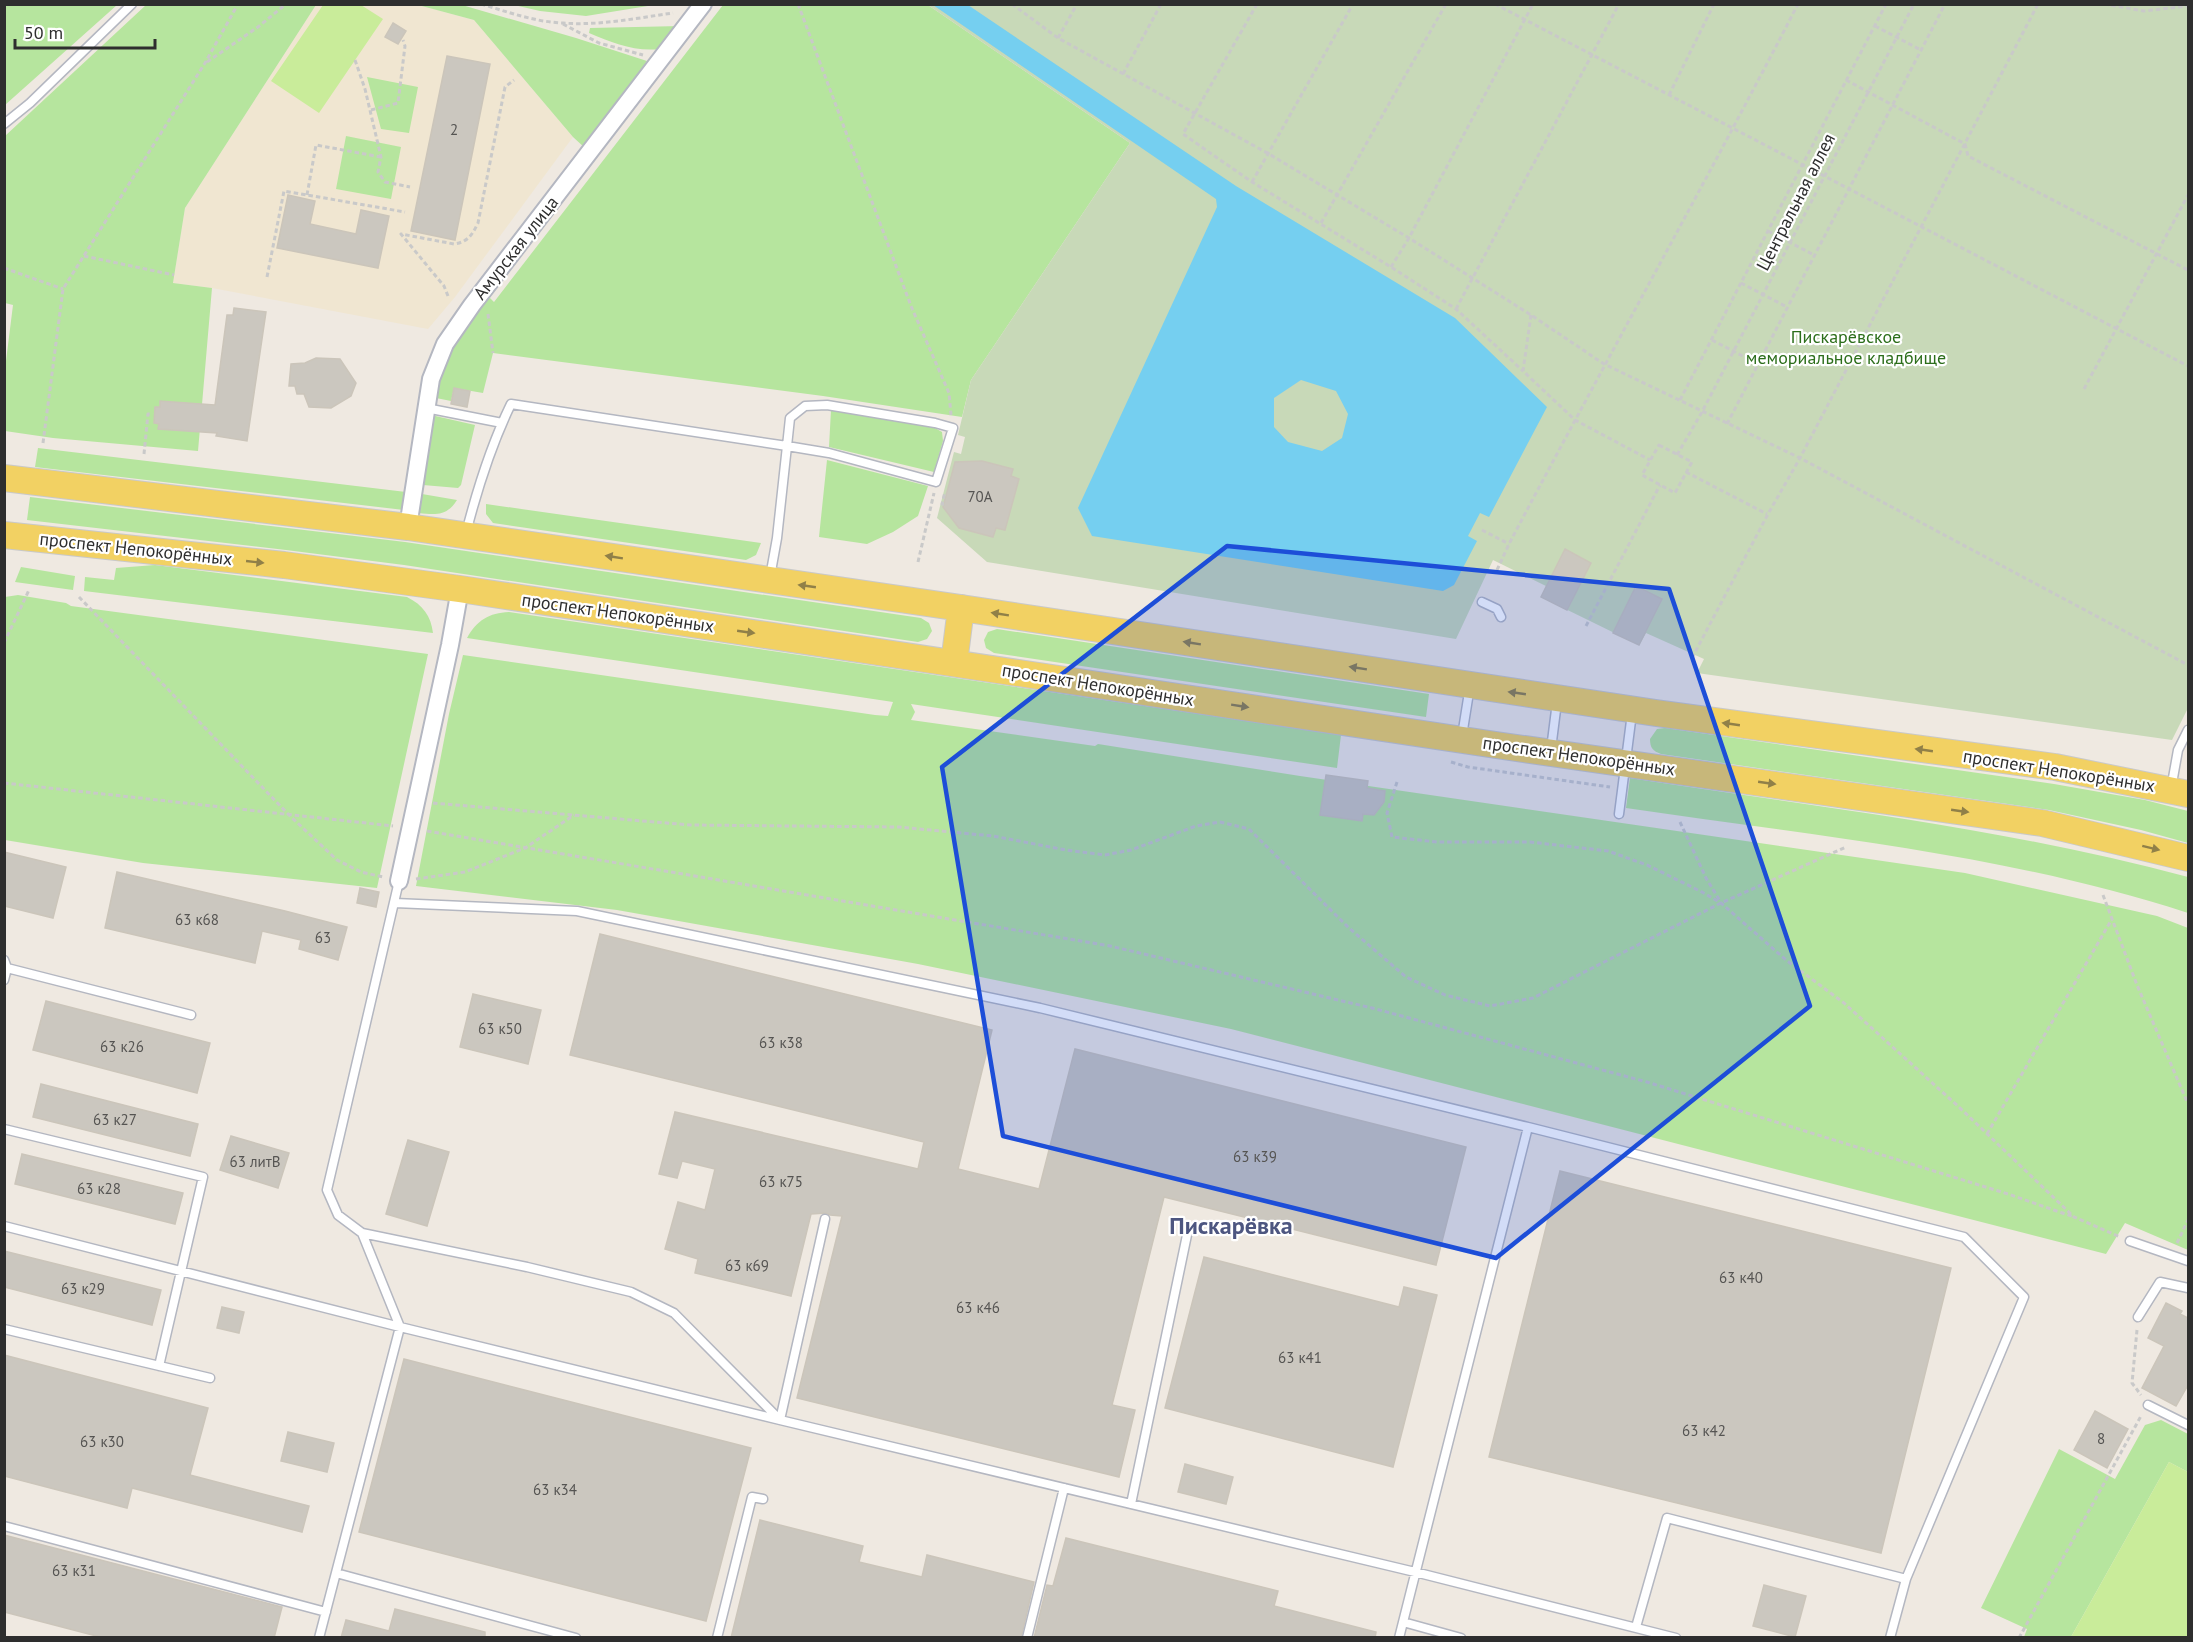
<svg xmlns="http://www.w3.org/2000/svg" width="2193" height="1642" font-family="'PT Sans',sans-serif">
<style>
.education{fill:#f0e6d1}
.green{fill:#b6e59e}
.cemetery{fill:#c8d9b8}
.pitch{fill:#c9ec9a}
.water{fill:#75cff0;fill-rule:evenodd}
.building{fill:#cbc7bf;stroke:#cbc5ba;stroke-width:1.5}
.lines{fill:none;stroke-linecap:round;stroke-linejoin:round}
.service-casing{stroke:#b4b7c1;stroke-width:11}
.minor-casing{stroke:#b4b7c1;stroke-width:20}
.primary-casing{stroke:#c9c9c9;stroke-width:28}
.path{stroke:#c9c9c9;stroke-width:3;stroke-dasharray:4.5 3;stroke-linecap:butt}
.service{stroke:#fff;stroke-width:8}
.minor{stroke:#fff;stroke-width:16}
.primary{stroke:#f2d163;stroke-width:26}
.oneway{fill:#908048}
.marked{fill:#1d4ed8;fill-opacity:0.2;stroke:#1d4ed8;stroke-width:4.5;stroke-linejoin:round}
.labels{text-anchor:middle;stroke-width:4.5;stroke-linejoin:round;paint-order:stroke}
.number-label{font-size:15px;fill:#555452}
.street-label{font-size:18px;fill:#2e2e2e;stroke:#fff}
.park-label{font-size:18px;fill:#2c6e1b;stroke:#fff}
.district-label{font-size:24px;font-weight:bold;fill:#4d5680;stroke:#fff}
</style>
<rect width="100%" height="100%" fill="#efe9e1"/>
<path class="education" d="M 316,5 L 418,5 L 474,20 L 573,137 L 455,297 L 428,329 L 212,288 L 173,283 L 185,208 Z"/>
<path class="green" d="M 5,4 L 117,4 L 117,5 L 5,105 Z
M 146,5 L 316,5 L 185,208 L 173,283 L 212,288 L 198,451 L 53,438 L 5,431 L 5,369 L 13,305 L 5,303 L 5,136 Z
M 418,5 L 462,5 L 576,38 L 647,61 L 585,148 L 573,137 L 474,20 Z
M 514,5 L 654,5 L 586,16 L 540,11 Z
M 723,5 L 928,5 L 1130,143 L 971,380 L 962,417 L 823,396 L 493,353 L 483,393 L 454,388 L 451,401 L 436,398 L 439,382 L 450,348 L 488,296 L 494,302 Z
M 681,26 L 661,49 C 634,52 613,43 589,33 L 590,28 Z
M 367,77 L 418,87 L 409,133 L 381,129 Z
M 346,136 L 401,147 L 391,199 L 336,189 Z
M 831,410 L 852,412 L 935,428 L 942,432 L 943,441 L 934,472 L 829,447 Z
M 431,415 L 475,425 L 461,485 L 458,488 L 423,485 L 421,480 Z
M 38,448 L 406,492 L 404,510 L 35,467 Z
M 827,460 L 928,486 L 918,516 L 893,532 L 867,544 L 819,537 Z
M 422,494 L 457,500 C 447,516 436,515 419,513 Z
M 30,497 L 405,542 L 921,618 L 929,623 L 932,631 L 927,639 L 918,642 L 404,565 L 286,550 L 27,520 Z
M 486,504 L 761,543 L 756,555 L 746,560 L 493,523 L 486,514 Z
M 155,565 L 407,597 C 423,605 431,616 433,633 L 84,591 L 85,577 L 114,580 L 116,568 Z
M 21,567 L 75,576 L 73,590 L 15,582 Z
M 18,595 L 66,603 L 71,606 L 428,654 L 377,888 L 143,863 L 5,840 L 5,597 Z
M 509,612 L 1341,735 L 1337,768 L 911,704 L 915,712 L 911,720 L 1095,746 L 1098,744 L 1300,776 L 1965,873 L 2157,916 L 2188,928 L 2188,1250 L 2125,1223 L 2106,1254 L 1231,1029 L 918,964 L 617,910 L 416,886 L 449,714 L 463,655 L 875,715 L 888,716 L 893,702 L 467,638 C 477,620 489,613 509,612 Z
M 997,629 L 1429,694 L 1426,717 L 994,653 L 986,648 L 984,640 L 988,632 Z
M 1665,728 L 2054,784 L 2145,800 L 2188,811 L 2188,843 L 2141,830 L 2049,810 L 1661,754 C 1653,751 1650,748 1650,739 L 1657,729 Z
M 1630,778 C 1816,807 2006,828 2188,877 L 2188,913 C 2007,854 1815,836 1626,808 Z
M 2161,1420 L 2188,1434 L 2188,1472 L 2169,1462 L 2071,1637 L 2024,1637 L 2027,1629 L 1981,1608 L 2059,1449 L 2115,1479 L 2145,1425 Z"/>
<path class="cemetery" d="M 928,5 L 2188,5 L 2188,708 L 2172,740 L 1697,673 L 1704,659 L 1646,633 L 1639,645 L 1541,597 L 1546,586 L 1493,560 L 1456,639 L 987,562 L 937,518 L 954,452 L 961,454 L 965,437 L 958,435 L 971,380 L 1130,143 Z"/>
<path class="pitch" d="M 323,5 L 361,5 L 383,19 L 319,113 L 271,81 Z
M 2169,1462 L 2188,1472 L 2188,1637 L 2071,1637 Z"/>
<path class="water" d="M 933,5 L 968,5 L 1236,186 L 1455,318 L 1547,407 L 1489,517 L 1480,513 L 1468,536 L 1477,541 L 1454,585 L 1443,591 L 1092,536 L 1078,508 L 1217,207 L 1216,199 ZM 1301,380 L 1336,391 L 1348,414 L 1342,438 L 1322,451 L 1288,442 L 1274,427 L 1274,398 Z"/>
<path class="building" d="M 393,23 L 406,31 L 398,44 L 385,37 Z
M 447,56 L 490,64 L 455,240 L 411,231 Z
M 288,195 L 315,201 L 310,224 L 356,234 L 361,210 L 389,216 L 378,268 L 277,248 Z
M 234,308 L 266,312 L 247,441 L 216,436 L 217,433 L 158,429 L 159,424 L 154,423 L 155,407 L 160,407 L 160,401 L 215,405 L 227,315 L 233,315 Z
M 316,358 L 340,359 L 356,383 L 351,396 L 331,408 L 309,407 L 304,394 L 297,394 L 295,386 L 289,386 L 291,364 L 305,363 Z
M 454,388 L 470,391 L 467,407 L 451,404 Z
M 982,461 L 1013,469 L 1011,476 L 1019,479 L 1005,530 L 996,528 L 993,537 L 959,528 L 943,507 L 955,462 Z
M 1565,549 L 1591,563 L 1567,610 L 1541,597 Z
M 1636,586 L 1662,599 L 1639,645 L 1613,633 Z
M 1326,775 L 1368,781 L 1367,788 L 1385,791 L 1384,802 L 1374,815 L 1363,814 L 1362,821 L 1320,815 Z
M 4,852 L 66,867 L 53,918 L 4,906 Z
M 117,872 L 285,911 L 347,927 L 338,960 L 299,949 L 301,940 L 262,931 L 255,963 L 105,928 Z
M 360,888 L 379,892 L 376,907 L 357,903 Z
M 600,934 L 992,1030 L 958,1169 L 1039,1189 L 1075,1049 L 1466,1147 L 1436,1265 L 1164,1197 L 1112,1405 L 1135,1410 L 1119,1477 L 797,1398 L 842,1216 L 830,1215 L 826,1213 L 811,1214 L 791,1296 L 695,1273 L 698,1259 L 665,1249 L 678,1202 L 705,1210 L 715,1169 L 682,1161 L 677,1178 L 659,1174 L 675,1112 L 918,1169 L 924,1142 L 570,1055 Z
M 473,994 L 541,1010 L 528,1064 L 460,1047 Z
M 46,1001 L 210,1043 L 197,1093 L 33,1050 Z
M 41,1084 L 198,1124 L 190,1156 L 33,1117 Z
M 231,1136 L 289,1153 L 278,1188 L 220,1170 Z
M 408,1140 L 449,1152 L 427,1226 L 386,1214 Z
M 22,1154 L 183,1193 L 175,1224 L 15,1184 Z
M 1560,1171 L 1951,1268 L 1881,1553 L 1489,1457 Z
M 4,1251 L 161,1290 L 152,1325 L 4,1287 Z
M 1204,1257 L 1399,1307 L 1404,1287 L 1437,1295 L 1393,1467 L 1165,1408 Z
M 2166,1303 L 2182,1311 L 2180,1314 L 2188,1318 L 2188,1385 L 2176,1406 L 2142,1388 L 2164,1346 L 2148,1338 Z
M 222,1307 L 244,1312 L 239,1333 L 217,1328 Z
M 4,1355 L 208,1408 L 190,1475 L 309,1506 L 302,1532 L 132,1488 L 127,1508 L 4,1476 Z
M 404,1359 L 751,1448 L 706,1621 L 359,1532 Z
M 2095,1411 L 2128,1429 L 2107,1468 L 2074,1450 Z
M 288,1432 L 334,1443 L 327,1472 L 281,1461 Z
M 1185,1464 L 1233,1477 L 1226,1504 L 1178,1492 Z
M 760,1520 L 863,1546 L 859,1562 L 922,1577 L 927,1555 L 1034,1582 L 1021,1638 L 731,1638 Z
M 4,1535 L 282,1607 L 274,1638 L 104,1638 L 4,1612 Z
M 1066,1538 L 1278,1591 L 1274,1606 L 1376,1632 L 1375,1638 L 1034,1638 L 1047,1585 L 1053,1586 Z
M 1764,1585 L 1806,1596 L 1795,1637 L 1753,1626 Z
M 395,1609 L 485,1632 L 485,1638 L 341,1638 L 346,1620 L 389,1631 Z"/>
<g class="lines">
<defs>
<path id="service" d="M 4,124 L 30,103 L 132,4
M 827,405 L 935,423 L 953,428 L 936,482 L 829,453 L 787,446 L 790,418 L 805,406 Z
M 426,408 L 502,423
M 466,533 C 477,490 492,443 511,404 L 787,446 L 777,538 L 770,577
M 1482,602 L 1497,609 L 1501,617
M 1462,736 L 1470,686
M 1551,749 L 1557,702
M 2171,789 L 2178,750 L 2188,730
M 1619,814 L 1632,713
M 399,881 L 327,1190 L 338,1215 L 362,1233 L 527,1267 L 631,1292 L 674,1313 L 780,1420 L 1415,1572 L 1676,1638
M 395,903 L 577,911 L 1040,1008 L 1528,1127 L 1964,1237 L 2024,1297 L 1906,1579 L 1890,1638
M 4,960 L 7,968 L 4,980
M 7,968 L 191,1015
M 4,1129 L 203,1177 L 159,1366
M 4,1226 L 400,1327 L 319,1638
M 362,1233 L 400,1327 L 780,1420 L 825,1219
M 2130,1241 L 2188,1261
M 2138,1317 L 2160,1282 L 2188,1288
M 4,1329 L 210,1378
M 2148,1405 L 2188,1425
M 1131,1504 L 1187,1235
M 4,1526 L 326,1612
M 336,1573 L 576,1638
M 1403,1622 L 1461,1638
M 1636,1627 L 1667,1518 L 1906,1579
M 717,1638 L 752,1497 L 763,1499
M 1027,1638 L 1064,1488
M 1399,1638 L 1528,1127"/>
<path id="minor" d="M 408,527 L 431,379 L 445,344 L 472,305 L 703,4
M 399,881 L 450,645 L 460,589"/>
<path id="primary" d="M 4,478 L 408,527 L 961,608 L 1656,713 L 2055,767 L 2188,794
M 4,535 L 284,565 L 460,589 L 1496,745 L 2042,823 L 2188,858
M 954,663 L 961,608"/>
</defs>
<use href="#service" class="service-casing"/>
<use href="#minor" class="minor-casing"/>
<use href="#primary" class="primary-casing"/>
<path class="path" d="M 481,4 C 508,12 535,22 563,23 C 599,26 637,18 673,13
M 798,4 L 911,306 L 949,393 L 951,415
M 1012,4 L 1058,38 L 1269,154 L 1409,238 L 1531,315 L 1604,364 L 1800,458 L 2188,665
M 1257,4 L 1183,134 L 1252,182 L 1391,267 L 1456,309 L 1523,371
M 1495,4 L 2188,366
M 2104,4 L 2144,11 L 2188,6
M 563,24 L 599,43 L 643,55
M 1875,26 L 1921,50
M 1058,38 L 1077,4
M 355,60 L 365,89 L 381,157 L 378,172 L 385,182 L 410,187
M 207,62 L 258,27 L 286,4
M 1123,74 L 1161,4
M 1846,80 L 1965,144 L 1968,156 L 2188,270
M 1669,95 L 1714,4
M 371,110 L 398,103 L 405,46 L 403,40
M 1252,182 L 1353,4
M 307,195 L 316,145 L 381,157
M 1321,223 L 1446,4
M 1768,231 L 1814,255
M 84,256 L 174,275
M 1391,267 L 1409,238 L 1533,4
M 4,268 L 63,289
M 267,277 L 284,191 L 405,212
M 1741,283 L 1787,307
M 448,296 L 444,286 L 401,234 L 454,244 C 468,242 472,235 478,223 L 505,87 L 514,80
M 1456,309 L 1619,4
M 488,314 L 493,353
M 1531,315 L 1523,371 L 1575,420 L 1650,460
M 1712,340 L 1758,364
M 2084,389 L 2188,195
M 1680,400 L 1886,4
M 1727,424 L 1945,4
M 43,443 L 63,289 L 205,63 L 238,4
M 1659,445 L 1692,462 L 1675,493 L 1642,475 Z
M 144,454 L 148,414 L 151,414
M 1677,455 L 1702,412 L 1914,4
M 1686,472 L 1767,514
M 944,504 L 942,504 L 945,492
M 1482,530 L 1509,544
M 918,562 L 934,493
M 1497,570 L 1509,544 C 1604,364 1704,186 1798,4
M 79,597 L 289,815 L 337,860 L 361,872 L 383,877
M 1586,626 L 1660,485
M 4,643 L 29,590
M 1692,658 L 1768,514 L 1800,458 L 2038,4
M 1451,762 L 1468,767 L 1610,787
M 1397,782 L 1387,813 L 1392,837 L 1437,842 L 1530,842 L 1608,851 L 1647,865 L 1702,892 L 1721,903 L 1786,960 L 1844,1003 L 1960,1108 L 2074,1217 L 2120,1237
M 4,783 L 393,826
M 433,803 L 690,825 L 899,827 L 993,836 L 1066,850 L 1105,855 L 1131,850 L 1196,826 L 1220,822 L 1249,829 L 1349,928 L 1406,977 L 1445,995 L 1490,1006 L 1533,998 L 1721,903 L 1846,847
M 1680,822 L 1706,878 L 1720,901
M 427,831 L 1110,946 L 1372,1008 L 1647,1082 L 2008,1194 L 2074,1217
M 416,879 L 465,872 L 525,848 L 574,815
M 2103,895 L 2137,985 L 2188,1104
M 1987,1134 L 2112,919
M 2177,1243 L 2188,1220
M 2137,1330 L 2132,1383 L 2141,1395
M 2019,1638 L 2141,1416"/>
<use href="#service" class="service"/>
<use href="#minor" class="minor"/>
<use href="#primary" class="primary"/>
</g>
<defs><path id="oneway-solid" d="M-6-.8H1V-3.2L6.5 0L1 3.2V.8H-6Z" transform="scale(1.5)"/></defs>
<g class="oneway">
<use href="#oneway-solid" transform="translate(614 557) rotate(-171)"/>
<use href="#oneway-solid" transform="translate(255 562) rotate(6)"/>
<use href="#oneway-solid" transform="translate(807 586) rotate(-172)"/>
<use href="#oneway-solid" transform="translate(1000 614) rotate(-171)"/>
<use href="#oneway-solid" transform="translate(746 632) rotate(8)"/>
<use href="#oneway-solid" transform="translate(1192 643) rotate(-171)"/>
<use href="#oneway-solid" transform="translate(1358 668) rotate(-171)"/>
<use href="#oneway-solid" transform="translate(1517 693) rotate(-172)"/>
<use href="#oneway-solid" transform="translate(1240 706) rotate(9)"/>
<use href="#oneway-solid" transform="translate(1731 724) rotate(-172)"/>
<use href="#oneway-solid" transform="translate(1924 750) rotate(-172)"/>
<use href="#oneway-solid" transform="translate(1767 783) rotate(8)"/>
<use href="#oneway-solid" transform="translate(1960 811) rotate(8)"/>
<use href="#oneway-solid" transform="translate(2151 848) rotate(14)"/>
</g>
<path class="marked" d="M 1227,546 L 1669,589 L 1810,1006 L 1496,1258 L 1003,1136 L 942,767 Z"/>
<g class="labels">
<g class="number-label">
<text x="454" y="135">2</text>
<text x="980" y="502">70А</text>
<text x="197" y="925">63 к68</text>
<text x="323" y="943">63</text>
<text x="500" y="1034">63 к50</text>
<text x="781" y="1048">63 к38</text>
<text x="122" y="1052">63 к26</text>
<text x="115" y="1125">63 к27</text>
<text x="1255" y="1162">63 к39</text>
<text x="255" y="1167">63 литВ</text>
<text x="781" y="1187">63 к75</text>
<text x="99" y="1194">63 к28</text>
<text x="747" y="1271">63 к69</text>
<text x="1741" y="1283">63 к40</text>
<text x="83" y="1294">63 к29</text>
<text x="978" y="1313">63 к46</text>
<text x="1300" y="1363">63 к41</text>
<text x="1704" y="1436">63 к42</text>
<text x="2101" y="1444">8</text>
<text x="102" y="1447">63 к30</text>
<text x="555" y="1495">63 к34</text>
<text x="74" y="1576">63 к31</text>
</g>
<g class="street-label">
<text transform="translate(1796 202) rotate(-63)" y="6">Центральная аллея</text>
<text transform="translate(516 248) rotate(-52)" y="6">Амурская улица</text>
<text transform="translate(136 549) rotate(6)" y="6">проспект Непокорённых</text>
<text transform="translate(618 613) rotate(8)" y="6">проспект Непокорённых</text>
<text transform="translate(1098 685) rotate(9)" y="6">проспект Непокорённых</text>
<text transform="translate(1579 756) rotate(8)" y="6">проспект Непокорённых</text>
<text transform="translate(2059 771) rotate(9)" y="6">проспект Непокорённых</text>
</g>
<g class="park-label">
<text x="1846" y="343">Пискарёвское<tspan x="1846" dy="21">мемориальное кладбище</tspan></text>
</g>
<g class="district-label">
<text x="1231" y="1234">Пискарёвка</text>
</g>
</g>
<rect width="2193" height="1642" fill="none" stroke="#2e2e2e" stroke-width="12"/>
<path d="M15 39v9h140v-9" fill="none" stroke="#2e2e2e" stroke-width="3"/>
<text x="24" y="39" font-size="18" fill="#2e2e2e" stroke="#ffffff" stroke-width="4.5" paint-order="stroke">50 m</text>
</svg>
